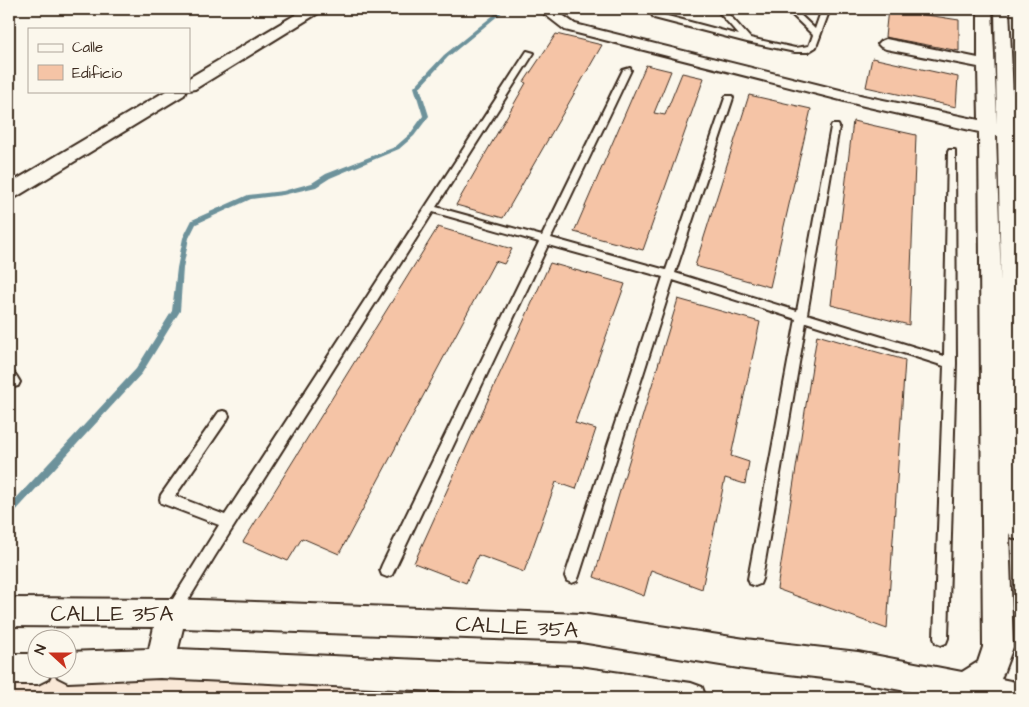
<svg xmlns="http://www.w3.org/2000/svg" width="1029" height="707" font-family="'Architects Daughter',sans-serif">
<style>
.built{fill:#f9e8d7}
.lines{fill:none;stroke-linecap:round;stroke-linejoin:round}
.stream{fill:#6d929b;fill-rule:evenodd}
.building{fill:#f5c4a6;stroke:#3b2a1e}
.lane-casing{stroke:#3b2a1e;stroke-width:4}
.street-casing{stroke:#3b2a1e;stroke-width:4}
.lane{fill:#fbf7ec;fill-rule:evenodd}
.street{fill:#fbf7ec;fill-rule:evenodd}
.labels{text-anchor:middle;stroke-width:5;stroke-linejoin:round;paint-order:stroke}
.near-street-label{font-size:22px;fill:#3b2a1e;stroke:#fbf7ec}
</style>
<rect width="100%" height="100%" fill="#fbf7ec"/>
<filter id="ink" filterUnits="userSpaceOnUse"><feTurbulence type="fractalNoise" baseFrequency=".02" numOctaves="2"/><feDisplacementMap in="SourceGraphic" scale="10" xChannelSelector="R" yChannelSelector="G"/><feConvolveMatrix kernelMatrix="1 2 1 2 8 2 1 2 1" color-interpolation-filters="sRGB"/></filter>
<g filter="url(#ink)">
<path class="built" d="M 160,663 L 579,682 L 691,698 L 9,698 L 9,669 L 68,670 L 68,667 Z"/>
<g class="lines">
<path class="stream" d="M 501,9 L 506,9 L 448,57 L 420,87 L 429,116 L 414,136 L 399,149 L 330,178 L 316,187 L 283,195 L 251,199 L 196,224 L 189,238 L 183,268 L 180,311 L 142,373 L 12,515 L 9,516 L 9,506 L 136,369 L 172,311 L 177,268 L 183,238 L 192,220 L 248,195 L 283,191 L 312,183 L 326,174 L 395,147 L 410,134 L 423,116 L 414,87 L 415,86 L 444,55 Z"/>
</g>
<path class="building" d="M 888,9 L 959,20 L 959,51 L 885,37 Z
M 556,34 L 602,45 L 503,218 L 456,205 L 526,83 L 524,82 Z
M 872,58 L 958,77 L 956,107 L 866,87 Z
M 646,65 L 671,71 L 654,113 L 665,115 L 682,73 L 704,78 L 643,250 L 574,232 Z
M 749,95 L 811,109 L 770,287 L 695,266 Z
M 853,121 L 916,135 L 909,325 L 831,305 Z
M 438,227 L 512,249 L 504,264 L 495,261 L 339,554 L 302,538 L 288,561 L 243,542 Z
M 550,263 L 625,284 L 575,423 L 596,429 L 576,489 L 556,482 L 524,572 L 478,555 L 466,583 L 414,563 Z
M 678,299 L 760,322 L 731,456 L 749,462 L 745,484 L 725,478 L 702,589 L 651,570 L 644,596 L 594,577 Z
M 817,335 L 905,360 L 887,629 L 777,589 Z"/>
<g class="lines">
<defs>
<path id="lane" d="M 648,9 L 656,9 L 660,14 L 739,35 L 716,9 L 724,9 L 750,38 L 795,48 L 809,46 L 813,35 L 786,9 L 794,9 L 815,29 L 822,9 L 830,9 L 816,47 L 808,52 L 795,52 L 747,42 L 654,18 Z
M 527,51 L 534,53 L 436,207 L 542,236 L 623,70 L 630,68 L 631,70 L 551,238 L 666,270 L 725,98 L 726,96 L 732,96 L 733,98 L 675,273 L 797,311 L 831,127 L 832,125 L 838,125 L 839,127 L 807,314 L 944,356 L 948,152 L 949,150 L 955,150 L 956,363 L 948,638 L 946,643 L 941,645 L 936,643 L 934,638 L 944,366 L 806,322 L 762,579 L 760,584 L 755,586 L 750,584 L 748,579 L 796,319 L 673,280 L 579,576 L 577,581 L 572,583 L 567,581 L 565,576 L 663,277 L 548,245 L 392,575 L 387,577 L 382,575 L 380,570 L 382,565 L 539,242 L 433,212 L 215,556 L 178,617 L 173,619 L 168,617 L 166,612 L 168,607 L 219,525 L 161,503 L 160,499 L 161,495 L 219,412 L 223,411 L 227,412 L 229,416 L 227,420 L 175,496 L 225,515 Z
M 1007,129 L 1020,131 L 1020,137 L 1004,134 L 1004,130 Z
M 9,370 C 15,372 17,377 20,382 L 18,386 L 14,387 L 9,384 Z"/>
<path id="street" d="M 305,9 L 322,9 L 320,12 L 195,89 L 189,90 L 189,78 Z
M 538,9 L 554,9 L 575,24 L 864,96 L 979,120 L 978,67 L 886,49 L 881,47 L 878,44 L 881,41 L 886,39 L 978,58 L 978,9 L 992,9 L 997,124 L 995,9 L 1009,9 L 1020,246 L 1020,541 L 1011,537 L 1009,533 L 1013,647 L 1001,679 L 1020,683 L 1020,698 L 943,698 L 858,682 L 745,669 L 581,642 L 183,628 L 178,649 L 579,667 L 691,683 L 702,687 L 706,698 L 588,698 L 160,678 L 68,682 L 58,677 L 54,670 L 68,670 L 68,652 L 149,649 L 154,627 L 9,626 L 9,598 L 172,599 L 581,614 L 745,639 L 858,652 L 962,672 L 978,662 L 983,647 L 979,132 L 864,106 L 565,30 ZM 996,136 L 998,136 L 1001,283 Z
M 166,91 L 186,91 L 184,95 L 16,197 L 9,199 L 9,184 Z
M 9,654 L 38,654 L 38,670 L 53,670 L 48,679 L 38,684 L 9,684 Z"/>
</defs>
<use href="#lane" class="lane-casing"/>
<use href="#street" class="street-casing"/>
<use href="#lane" class="lane"/>
<use href="#street" class="street"/>
</g>
</g>
<g class="labels">
<g class="near-street-label">
<text x="112" y="621">CALLE 35A</text>
<text transform="translate(517 626) rotate(3)" y="8">CALLE 35A</text>
</g>
</g>
<rect width="1029" height="707" fill="none" stroke="#fbf7ec" stroke-width="30"/>
<rect x="15" y="15" width="999" height="677" fill="none" stroke="#3b2a1e" stroke-width="2" filter="url(#ink)"/>
<rect x="28" y="28" width="162" height="65" fill="#fbf7ec" stroke="#aea59a"/>
<rect x="38" y="44" width="25" height="8" fill="#fbf7ec" stroke="#aea59a"/>
<text x="72" y="52" font-size="15" fill="#3b2a1e">Calle</text>
<rect x="38" y="65" width="25" height="15" fill="#f5c4a6" stroke="#aea59a"/>
<text x="72" y="78" font-size="15" fill="#3b2a1e">Edificio</text>
<g transform="translate(52 654) rotate(291)"><circle r="24" fill="#fbf7ec" stroke="#aea59a"/>
<path d="M0-4L9 19L0 12L-9 19Z" fill="#c8321e"/>
<text y="-8" font-size="14" font-weight="bold" text-anchor="middle" fill="#3b2a1e">N</text>
</g>
</svg>
